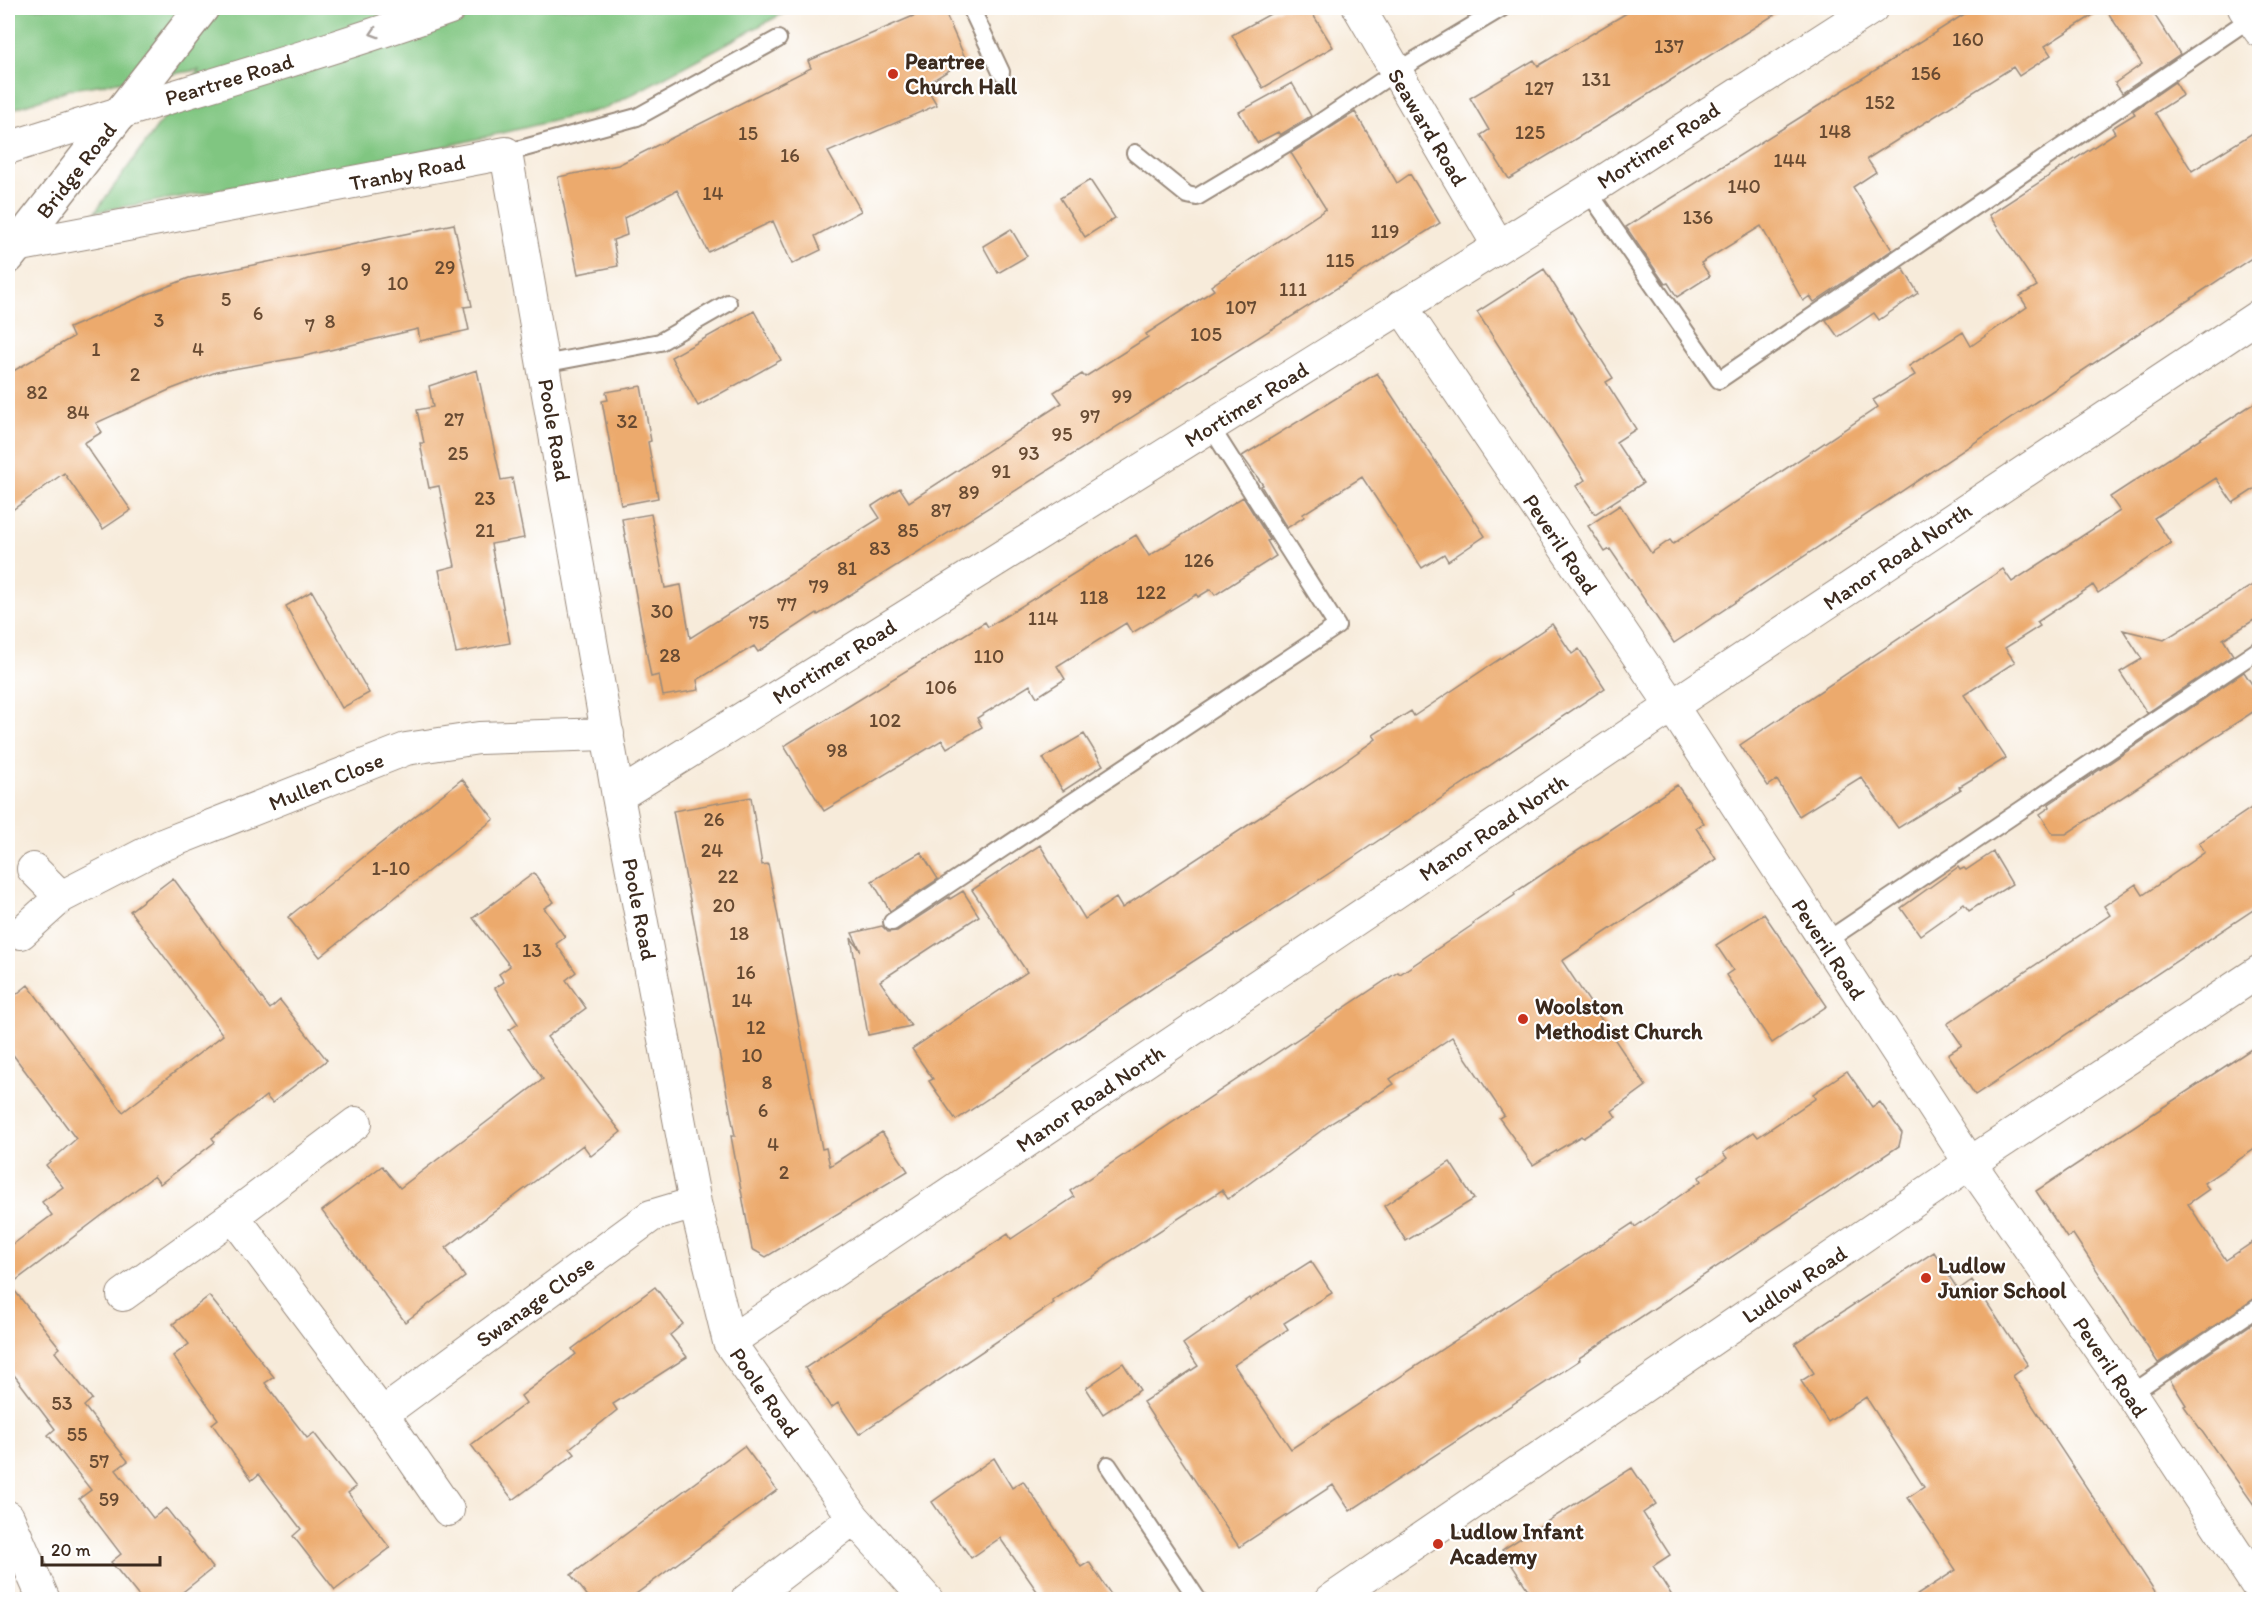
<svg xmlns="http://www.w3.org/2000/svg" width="2267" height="1607" font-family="Itim,sans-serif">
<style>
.green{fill:#80c681;stroke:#5e7850;stroke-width:1.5}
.building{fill:#ecaa6d}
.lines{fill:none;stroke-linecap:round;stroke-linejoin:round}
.lane-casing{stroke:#998a7c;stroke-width:20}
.street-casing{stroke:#998a7c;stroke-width:34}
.secondary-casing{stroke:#998a7c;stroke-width:36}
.lane{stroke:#fff;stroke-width:16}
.street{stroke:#fff;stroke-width:32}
.secondary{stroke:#fff;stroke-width:33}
.oneway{stroke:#a79f9a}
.poi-dot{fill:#c8321e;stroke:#fff;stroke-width:2}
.labels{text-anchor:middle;stroke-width:4.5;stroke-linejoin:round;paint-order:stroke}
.number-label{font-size:20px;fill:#674a32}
.poi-label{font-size:22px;font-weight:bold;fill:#3b2a1e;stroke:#fff;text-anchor:start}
.street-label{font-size:22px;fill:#3b2a1e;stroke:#fff}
</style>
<rect width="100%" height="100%" fill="#fff"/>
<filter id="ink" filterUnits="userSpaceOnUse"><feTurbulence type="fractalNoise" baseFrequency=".0167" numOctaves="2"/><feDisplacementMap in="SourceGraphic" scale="12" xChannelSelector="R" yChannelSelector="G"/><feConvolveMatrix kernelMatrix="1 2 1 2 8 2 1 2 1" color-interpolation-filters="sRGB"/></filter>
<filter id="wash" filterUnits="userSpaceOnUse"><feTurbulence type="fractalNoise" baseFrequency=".008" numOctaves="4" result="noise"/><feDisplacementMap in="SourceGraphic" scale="24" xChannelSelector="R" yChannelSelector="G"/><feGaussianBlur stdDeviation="1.35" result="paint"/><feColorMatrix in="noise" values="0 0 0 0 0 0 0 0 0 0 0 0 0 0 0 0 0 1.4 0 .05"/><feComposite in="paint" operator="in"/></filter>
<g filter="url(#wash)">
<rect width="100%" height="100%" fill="#f7ebda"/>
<path class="green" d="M 8,8 L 793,8 L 607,108 L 389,160 L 95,212 L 199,70 L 71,89 L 8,111 Z"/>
<g id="blocks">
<path class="building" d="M 932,8 L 943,8 L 966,60 L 925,85 L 937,105 L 828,152 L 861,211 L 815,236 L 821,250 L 792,264 L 773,221 L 708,252 L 677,190 L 624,218 L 627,235 L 613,240 L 618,266 L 578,274 L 558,177 L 618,165 L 811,68 L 808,61 Z
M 1281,8 L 1309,8 L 1333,47 L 1263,88 L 1232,35 Z
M 1635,8 L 1785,8 L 1625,109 L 1509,179 L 1481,135 L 1489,130 L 1470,98 L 1534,60 L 1538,66 Z
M 1974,8 L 2104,8 L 2045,46 L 2051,55 L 2019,76 L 2013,67 L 1867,159 L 1876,172 L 1853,187 L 1892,250 L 1814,302 L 1810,296 L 1803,301 L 1761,226 L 1701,263 L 1710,276 L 1677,297 L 1668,283 L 1665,284 L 1626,227 Z
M 2105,8 L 2150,8 L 2180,54 L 2122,93 L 2115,83 L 2142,64 Z
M 2175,82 L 2183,95 L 2155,113 L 2192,171 L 2259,129 L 2259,253 L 1674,643 L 1610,549 L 1605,552 L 1588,526 L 1620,505 L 1651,553 L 1670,540 L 1673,544 L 1878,407 L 1873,400 L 1915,375 L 1909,366 L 1963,332 L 1971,346 L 2027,307 L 2020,296 L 2037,286 L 1989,215 L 2115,133 L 2112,128 L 2135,114 L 2133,111 Z
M 1292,83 L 1311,116 L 1280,135 L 1278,132 L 1257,143 L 1239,112 Z
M 1355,112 L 1397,183 L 1410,174 L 1440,223 L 818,615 L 817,613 L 758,652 L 754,646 L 697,680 L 699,690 L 663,696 L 659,675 L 651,677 L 622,519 L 651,514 L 665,588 L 681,585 L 690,638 L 880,518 L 872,506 L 900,488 L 909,502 L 1062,403 L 1054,392 L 1082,374 L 1085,377 L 1148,337 L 1146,334 L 1214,290 L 1211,286 L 1326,209 L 1291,153 Z
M 1090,180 L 1115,218 L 1085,237 L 1060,198 Z
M 454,224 L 472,306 L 464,307 L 469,330 L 420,341 L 418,329 L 301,357 L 216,372 L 169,390 L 96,423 L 102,432 L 84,443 L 131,510 L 103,529 L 64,473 L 8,513 L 8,374 L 73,337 L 69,328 L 148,294 L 189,278 Z
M 1011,229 L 1027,256 L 998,273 L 983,246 Z
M 1903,268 L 1918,293 L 1879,320 L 1874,313 L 1838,337 L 1826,320 Z
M 1544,269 L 1613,378 L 1606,382 L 1636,429 L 1616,442 L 1643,483 L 1595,514 L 1576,486 L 1585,480 L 1477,312 Z
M 754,311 L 781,360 L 698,406 L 671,357 Z
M 477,370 L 501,480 L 512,478 L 524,538 L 491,544 L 510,643 L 456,653 L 439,570 L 455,566 L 439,486 L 429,488 L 420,443 L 424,443 L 417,410 L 433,407 L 429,386 Z
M 1377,373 L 1485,536 L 1448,561 L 1444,554 L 1422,568 L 1362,477 L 1303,514 L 1304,517 L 1287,528 L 1261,486 L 1263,485 L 1242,456 Z
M 641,386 L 651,441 L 648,442 L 658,498 L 621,505 L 602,401 L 608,400 L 606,392 Z
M 2259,400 L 2259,486 L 2233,503 L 2216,478 L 2154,518 L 2171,543 L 2098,593 L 2093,585 L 2037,622 L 2040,626 L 2005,648 L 2015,662 L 1964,695 L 2006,758 L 1959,787 L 1961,789 L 1898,828 L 1861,777 L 1799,816 L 1777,780 L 1768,786 L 1740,745 L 2003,569 L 2012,582 L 2067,546 L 2120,511 L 2110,497 Z
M 1243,497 L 1270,540 L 1267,541 L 1276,556 L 1215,595 L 1211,589 L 1198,597 L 1197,594 L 1132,633 L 1126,623 L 1057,666 L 1065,679 L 1037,697 L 1030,685 L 977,718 L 982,727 L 947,748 L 942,740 L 824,811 L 784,746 L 985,622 L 988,627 L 1136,535 L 1149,556 Z
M 2259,581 L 2259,617 L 2223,639 L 2233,655 L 2147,713 L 2120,672 L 2142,659 L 2123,630 L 2164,640 Z
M 312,591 L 369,693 L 342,708 L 286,606 Z
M 1552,624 L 1572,654 L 1579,649 L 1605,688 L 1342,865 L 1169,977 L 956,1120 L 929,1081 L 933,1079 L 912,1049 L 1027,972 L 972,890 L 1040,845 L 1085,919 L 1116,898 L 1122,908 L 1341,764 L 1376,739 L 1373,735 L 1411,711 L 1414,716 Z
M 2244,672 L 2259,695 L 2259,708 L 2066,834 L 2053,834 L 2040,814 L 2050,807 L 2049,804 Z
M 1084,734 L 1103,765 L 1063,791 L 1043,758 Z
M 462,779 L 494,819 L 320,957 L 288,917 Z
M 1677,785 L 1704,823 L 1696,828 L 1716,859 L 1562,961 L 1646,1086 L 1612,1111 L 1616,1117 L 1583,1138 L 1581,1136 L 1533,1165 L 1499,1118 L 1504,1115 L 1452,1037 L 1390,1079 L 1394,1084 L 1333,1122 L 1228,1199 L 1222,1190 L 1052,1301 L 1054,1303 L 859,1434 L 838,1403 L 831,1408 L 805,1368 L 1008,1234 L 1011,1239 L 1074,1197 L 1070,1191 L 1398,972 L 1400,974 L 1474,924 L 1473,923 L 1515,895 L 1514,893 Z
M 751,797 L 762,865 L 768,864 L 822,1149 L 826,1148 L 830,1166 L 882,1132 L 908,1171 L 766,1257 L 752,1249 L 731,1136 L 735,1136 L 673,811 Z
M 2259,803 L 2259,906 L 1975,1095 L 1948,1054 L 1962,1045 L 1947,1024 L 2110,915 L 2104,906 L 2136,884 L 2143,895 L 2205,852 L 2199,843 Z
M 921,852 L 938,879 L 890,911 L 872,881 Z
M 1993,852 L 2012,884 L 1969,911 L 1964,904 L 1920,935 L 1901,908 L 1958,867 L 1960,870 L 1964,868 L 1966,870 Z
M 534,873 L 554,902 L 544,908 L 565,937 L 556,944 L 576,972 L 566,980 L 586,1008 L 547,1037 L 621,1132 L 591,1156 L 583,1145 L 446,1248 L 465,1277 L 405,1322 L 322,1211 L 382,1166 L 400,1188 L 543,1079 L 509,1030 L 518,1024 L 495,988 L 504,982 L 499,974 L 510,966 L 473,918 Z
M 173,878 L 270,1009 L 280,1000 L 327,1060 L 272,1103 L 266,1096 L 212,1138 L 215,1142 L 160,1184 L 154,1176 L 10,1285 L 60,1348 L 55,1352 L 92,1399 L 84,1406 L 128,1461 L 116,1470 L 153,1518 L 166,1508 L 213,1568 L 174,1599 L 141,1599 L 111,1562 L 121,1554 L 79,1499 L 91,1490 L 48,1435 L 55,1429 L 8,1367 L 8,1248 L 52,1215 L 42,1202 L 63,1187 L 46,1165 L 76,1139 L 8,1048 L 8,1001 L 28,985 L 123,1112 L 223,1035 L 130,911 Z
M 963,891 L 979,916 L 880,981 L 911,1026 L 868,1035 L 851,938 L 861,951 L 852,933 L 882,926 L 888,932 L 897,931 L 949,897 L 950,899 Z
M 1764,914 L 1827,1006 L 1772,1043 L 1726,975 L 1733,970 L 1716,945 Z
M 2259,1044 L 2259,1146 L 2204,1183 L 2209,1189 L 2188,1204 L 2226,1260 L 2259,1238 L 2259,1296 L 2158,1363 L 2073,1234 L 2067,1238 L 2036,1191 Z
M 1847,1071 L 1872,1107 L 1880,1102 L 1902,1133 L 1899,1146 L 1579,1358 L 1580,1360 L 1350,1511 L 1333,1485 L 1239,1547 L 1143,1402 L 1198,1366 L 1183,1344 L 1249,1298 L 1250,1300 L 1311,1261 L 1332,1293 L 1284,1323 L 1288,1329 L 1234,1365 L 1291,1449 L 1633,1223 L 1635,1227 L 1701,1181 L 1699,1177 L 1727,1158 L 1723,1153 L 1754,1132 L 1758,1137 L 1816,1098 L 1813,1094 Z
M 1450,1162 L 1474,1199 L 1406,1241 L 1384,1206 Z
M 1934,1252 L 1958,1290 L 1972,1280 L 2028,1365 L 2013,1376 L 2160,1599 L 1911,1599 L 1956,1570 L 1908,1498 L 1924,1487 L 1866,1397 L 1828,1422 L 1801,1381 L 1814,1373 L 1795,1343 Z
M 655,1287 L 683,1324 L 670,1335 L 687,1357 L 613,1404 L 617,1410 L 570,1448 L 575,1454 L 513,1500 L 471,1445 L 526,1403 L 521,1396 L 576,1354 L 572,1349 Z
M 209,1296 L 274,1377 L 265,1383 L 286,1411 L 307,1438 L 314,1433 L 356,1487 L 348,1493 L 390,1548 L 335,1590 L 293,1536 L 301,1529 L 259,1474 L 252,1480 L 212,1424 L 218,1419 L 173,1356 L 189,1344 L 173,1324 Z
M 2259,1319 L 2259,1512 L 2184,1406 L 2186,1405 L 2170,1380 Z
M 1123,1363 L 1140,1390 L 1103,1414 L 1086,1388 Z
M 744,1446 L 777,1490 L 629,1599 L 590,1599 L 571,1575 Z
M 994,1458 L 1012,1488 L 1023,1481 L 1081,1567 L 1089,1562 L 1114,1599 L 1030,1599 L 1039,1594 L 1000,1538 L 971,1558 L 932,1502 Z
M 1632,1468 L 1656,1504 L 1643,1513 L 1670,1555 L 1653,1566 L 1674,1599 L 1534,1599 L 1502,1550 Z"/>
</g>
</g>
<g filter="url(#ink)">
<use href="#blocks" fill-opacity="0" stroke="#998a7c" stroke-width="1.5"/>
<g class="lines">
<defs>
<path id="lane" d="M 971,8 L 1001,72
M 506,153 L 637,117 L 778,39
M 1135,153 L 1187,195 L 1197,197 L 1309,130 L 1395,72 L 1502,8
M 1588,191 L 1719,380 L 2251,18
M 543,364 L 660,342 L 728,303
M 892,922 L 1337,626 L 1210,426
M 1825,942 L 2260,649
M 2131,1394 L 2260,1306
M 1108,1465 L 1198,1600"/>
<path id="street" d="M 1359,8 L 1498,245
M 2244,8 L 2260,31
M 8,148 C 155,100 304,60 450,8
M 16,246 L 506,153 L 618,796 L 695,1203 L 729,1342 L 854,1518 L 927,1600
M 1401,306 L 1672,706 L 1970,1163 L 2131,1394 L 2260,1590
M 618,796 L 1588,191 L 1872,8
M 33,869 L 61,897
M 21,933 L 61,897 L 160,846 L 406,749 L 479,738 L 608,734
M 233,1216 L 382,1414 L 448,1510
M 123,1295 L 233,1216 L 356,1123
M 729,1342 L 1672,706 L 2260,315
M 382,1414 L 651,1216 L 695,1203
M 8,1517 L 44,1600
M 747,1600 L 854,1518
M 1331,1600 L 1970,1163 L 2260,971"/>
<path id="secondary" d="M 8,257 L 202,8"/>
</defs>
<use href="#lane" class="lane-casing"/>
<use href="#street" class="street-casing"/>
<use href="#secondary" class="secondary-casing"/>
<use href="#lane" class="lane"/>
<use href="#street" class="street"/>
<use href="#secondary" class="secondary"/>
</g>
<defs><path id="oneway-chevron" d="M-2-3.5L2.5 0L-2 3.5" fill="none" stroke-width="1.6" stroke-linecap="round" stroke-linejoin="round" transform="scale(1.5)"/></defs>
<use class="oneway" href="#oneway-chevron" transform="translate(374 33) rotate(162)"/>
</g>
<g class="poi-dot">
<circle cx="893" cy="74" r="6"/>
<circle cx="1523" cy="1019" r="6"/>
<circle cx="1926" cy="1278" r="6"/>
<circle cx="1438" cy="1544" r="6"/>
</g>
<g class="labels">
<g class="number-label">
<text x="1968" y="46">160</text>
<text x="1669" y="53">137</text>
<text x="1926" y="80">156</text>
<text x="1596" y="86">131</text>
<text x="1539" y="95">127</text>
<text x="1880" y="109">152</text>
<text x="1835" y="138">148</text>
<text x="1530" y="139">125</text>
<text x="748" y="140">15</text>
<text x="790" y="162">16</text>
<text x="1790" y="167">144</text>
<text x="1744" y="193">140</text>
<text x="713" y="200">14</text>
<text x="1698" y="224">136</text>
<text x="1385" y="238">119</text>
<text x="1340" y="267">115</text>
<text x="445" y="274">29</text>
<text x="366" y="276">9</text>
<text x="398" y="290">10</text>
<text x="1293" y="296">111</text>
<text x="226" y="306">5</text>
<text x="1241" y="314">107</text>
<text x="258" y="320">6</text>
<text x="159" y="327">3</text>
<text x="330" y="328">8</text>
<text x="310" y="332">7</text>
<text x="1206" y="341">105</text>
<text x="96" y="356">1</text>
<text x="198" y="356">4</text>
<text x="135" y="381">2</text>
<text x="37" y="399">82</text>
<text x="1122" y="403">99</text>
<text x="78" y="419">84</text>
<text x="1090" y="423">97</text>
<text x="454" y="426">27</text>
<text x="627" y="428">32</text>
<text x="1062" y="441">95</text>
<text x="458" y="460">25</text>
<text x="1029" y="460">93</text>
<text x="1001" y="478">91</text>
<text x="969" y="499">89</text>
<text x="485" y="505">23</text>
<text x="941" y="517">87</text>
<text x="485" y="537">21</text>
<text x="908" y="537">85</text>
<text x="880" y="555">83</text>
<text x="1199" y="567">126</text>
<text x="847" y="575">81</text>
<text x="819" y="593">79</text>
<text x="1151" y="599">122</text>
<text x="1094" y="604">118</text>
<text x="787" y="611">77</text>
<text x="662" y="618">30</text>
<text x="1043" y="625">114</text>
<text x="759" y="629">75</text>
<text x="670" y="662">28</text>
<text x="989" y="663">110</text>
<text x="941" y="694">106</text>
<text x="885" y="727">102</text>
<text x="837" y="757">98</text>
<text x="714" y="826">26</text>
<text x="712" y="857">24</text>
<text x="391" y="875">1-10</text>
<text x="728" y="883">22</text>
<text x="724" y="912">20</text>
<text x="739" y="940">18</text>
<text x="532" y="957">13</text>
<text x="746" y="979">16</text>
<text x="742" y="1007">14</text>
<text x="756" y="1034">12</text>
<text x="752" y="1062">10</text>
<text x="767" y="1089">8</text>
<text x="763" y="1117">6</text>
<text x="773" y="1151">4</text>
<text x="784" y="1179">2</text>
<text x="62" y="1410">53</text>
<text x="77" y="1441">55</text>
<text x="99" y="1468">57</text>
<text x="109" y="1506">59</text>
</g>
<g class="poi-label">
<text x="905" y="69">Peartree<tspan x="905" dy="25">Church Hall</tspan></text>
<text x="1535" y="1014">Woolston<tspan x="1535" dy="25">Methodist Church</tspan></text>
<text x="1938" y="1273">Ludlow<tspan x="1938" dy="25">Junior School</tspan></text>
<text x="1450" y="1539">Ludlow Infant<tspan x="1450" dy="25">Academy</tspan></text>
</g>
<g class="street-label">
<text transform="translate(229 79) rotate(-17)" y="8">Peartree Road</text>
<text transform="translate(1428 127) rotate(59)" y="8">Seaward Road</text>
<text transform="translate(1658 145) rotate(-33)" y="8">Mortimer Road</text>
<text transform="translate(76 170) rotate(-52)" y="8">Bridge Road</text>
<text transform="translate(407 172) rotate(-11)" y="8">Tranby Road</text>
<text transform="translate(1246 404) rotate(-32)" y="8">Mortimer Road</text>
<text transform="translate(555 430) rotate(80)" y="8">Poole Road</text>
<text transform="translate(1561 544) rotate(56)" y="8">Peveril Road</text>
<text transform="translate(1897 556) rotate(-34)" y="8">Manor Road North</text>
<text transform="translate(834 661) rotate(-32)" y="8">Mortimer Road</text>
<text transform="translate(326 781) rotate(-22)" y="8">Mullen Close</text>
<text transform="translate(1493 827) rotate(-34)" y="8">Manor Road North</text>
<text transform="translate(640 909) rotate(79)" y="8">Poole Road</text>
<text transform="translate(1829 949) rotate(57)" y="8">Peveril Road</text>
<text transform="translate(1090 1098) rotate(-34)" y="8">Manor Road North</text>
<text transform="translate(1794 1284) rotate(-34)" y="8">Ludlow Road</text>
<text transform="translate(535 1301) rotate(-36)" y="8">Swanage Close</text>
<text transform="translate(2111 1367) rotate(56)" y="8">Peveril Road</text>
<text transform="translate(765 1392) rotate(55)" y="8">Poole Road</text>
</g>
</g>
<rect width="2267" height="1607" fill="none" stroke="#fff" stroke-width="30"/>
<path d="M42 1556v9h118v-9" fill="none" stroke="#3b2a1e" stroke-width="3"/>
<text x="51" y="1556" font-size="18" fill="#3b2a1e" stroke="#ffffff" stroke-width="4.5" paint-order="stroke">20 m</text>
</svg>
